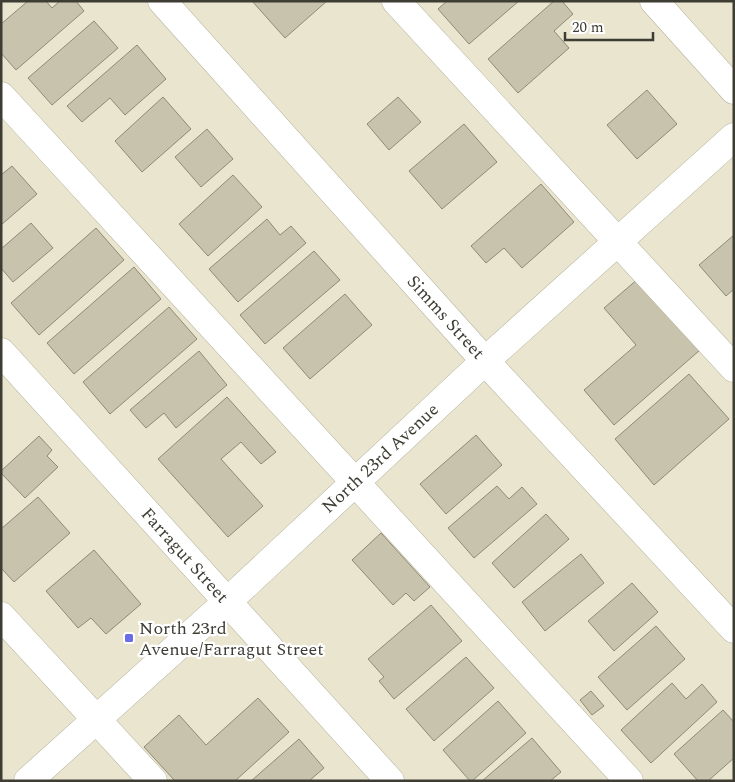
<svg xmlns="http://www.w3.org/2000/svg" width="735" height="782" font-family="Spectral,serif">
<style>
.building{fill:#c7c3ad;stroke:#8e8a76}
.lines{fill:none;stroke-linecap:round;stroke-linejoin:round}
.minor-casing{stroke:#b6b29d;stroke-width:29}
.minor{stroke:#fff;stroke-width:28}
.poi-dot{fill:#6a6de7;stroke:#fff;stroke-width:2}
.labels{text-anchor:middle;stroke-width:4.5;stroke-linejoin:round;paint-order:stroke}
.street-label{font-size:18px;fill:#3e3d34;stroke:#fff}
.poi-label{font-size:18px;fill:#3e3d34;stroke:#fff;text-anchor:start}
</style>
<rect width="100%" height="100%" fill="#e9e5cf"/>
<path class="building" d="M 28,1 L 46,1 L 52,8 L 60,1 L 76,1 L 84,11 L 16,70 L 1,53 L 1,24 Z
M 252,1 L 327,1 L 285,38 Z
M 447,1 L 519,1 L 469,44 L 438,9 Z
M 554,1 L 562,1 L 573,14 L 554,31 L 569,48 L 518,93 L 488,59 Z
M 94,21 L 118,48 L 52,105 L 28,78 Z
M 137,45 L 166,79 L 125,115 L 110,98 L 82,122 L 67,106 Z
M 647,90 L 677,124 L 637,159 L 607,125 Z
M 163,97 L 191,129 L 142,172 L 115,141 Z
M 398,97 L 421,122 L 389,150 L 367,124 Z
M 464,124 L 497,162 L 442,209 L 409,171 Z
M 207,129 L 233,159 L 201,187 L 175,157 Z
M 12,166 L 37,194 L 1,225 L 1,175 Z
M 233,175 L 262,207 L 208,256 L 179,224 Z
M 541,184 L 574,222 L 522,268 L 504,248 L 486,263 L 471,246 Z
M 267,219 L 280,235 L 291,226 L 306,243 L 238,302 L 209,269 Z
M 31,223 L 53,248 L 13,282 L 1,268 L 1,249 Z
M 96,228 L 124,260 L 39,335 L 11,303 Z
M 734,235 L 734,289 L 726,296 L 699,265 Z
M 314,251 L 340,280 L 265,344 L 240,315 Z
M 134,267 L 161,299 L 74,374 L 47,343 Z
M 639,278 L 700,350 L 614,425 L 584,390 L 636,345 L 604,308 Z
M 345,294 L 372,325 L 310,379 L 283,348 Z
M 169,307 L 197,339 L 110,414 L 83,382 Z
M 199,351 L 227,385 L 176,428 L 164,413 L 146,428 L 130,410 Z
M 689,374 L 729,419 L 654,485 L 615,439 Z
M 227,397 L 276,452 L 261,464 L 241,442 L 221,459 L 263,506 L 228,537 L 158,459 Z
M 476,435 L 502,465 L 446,514 L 420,484 Z
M 39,436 L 52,450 L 47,456 L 58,467 L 25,498 L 1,473 L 1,471 Z
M 497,486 L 509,499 L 522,487 L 537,504 L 474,558 L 448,528 Z
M 38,497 L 70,533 L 14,582 L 1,568 L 1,529 Z
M 546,514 L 569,539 L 514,588 L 492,563 Z
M 381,533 L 430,587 L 414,601 L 406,593 L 393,605 L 352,560 Z
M 94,550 L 141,604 L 106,634 L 91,618 L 78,628 L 46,591 Z
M 581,554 L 604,583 L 545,631 L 522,602 Z
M 632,583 L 658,612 L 614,651 L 588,621 Z
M 431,605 L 462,641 L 394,699 L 379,681 L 384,677 L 368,659 Z
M 656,626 L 685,659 L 627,710 L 598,677 Z
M 466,657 L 494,688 L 434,741 L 406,709 Z
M 672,683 L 686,699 L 702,684 L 717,702 L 651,763 L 621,730 Z
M 591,691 L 604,706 L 592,715 L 580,700 Z
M 258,698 L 289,732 L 235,781 L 175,781 L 144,747 L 179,715 L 206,745 Z
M 498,701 L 526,733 L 472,781 L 470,781 L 443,750 Z
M 723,710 L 734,722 L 734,758 L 708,781 L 698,781 L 674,754 Z
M 532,738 L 561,772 L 550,781 L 482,781 Z
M 299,739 L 324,768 L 309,781 L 251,781 Z"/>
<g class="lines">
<defs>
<path id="minor" d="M 162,1 L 485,361 L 734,629
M 396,1 L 734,368
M 654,1 L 734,90
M 1,96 L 629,781
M 1,352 L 390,781
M 1,616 L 153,781
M 28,781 L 227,602 L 485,361 L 734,137"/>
</defs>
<use href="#minor" class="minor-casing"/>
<use href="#minor" class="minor"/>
</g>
<rect class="poi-dot" x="124" y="633" width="10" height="10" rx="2.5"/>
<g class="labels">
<g class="street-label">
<text transform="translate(446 317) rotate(48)" y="6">Simms Street</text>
<text transform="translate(380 458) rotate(-43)" y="6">North 23rd Avenue</text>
<text transform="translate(185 555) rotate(48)" y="6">Farragut Street</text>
</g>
<g class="poi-label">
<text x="139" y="634">North 23rd<tspan x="139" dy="21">Avenue/Farragut Street</tspan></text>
</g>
</g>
<rect width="735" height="782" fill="none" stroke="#3e3d34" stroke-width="5"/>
<path d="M565 32v8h88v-8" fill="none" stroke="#3e3d34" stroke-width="2.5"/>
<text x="572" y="32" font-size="15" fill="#3e3d34" stroke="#ffffff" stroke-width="4" paint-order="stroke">20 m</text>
</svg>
